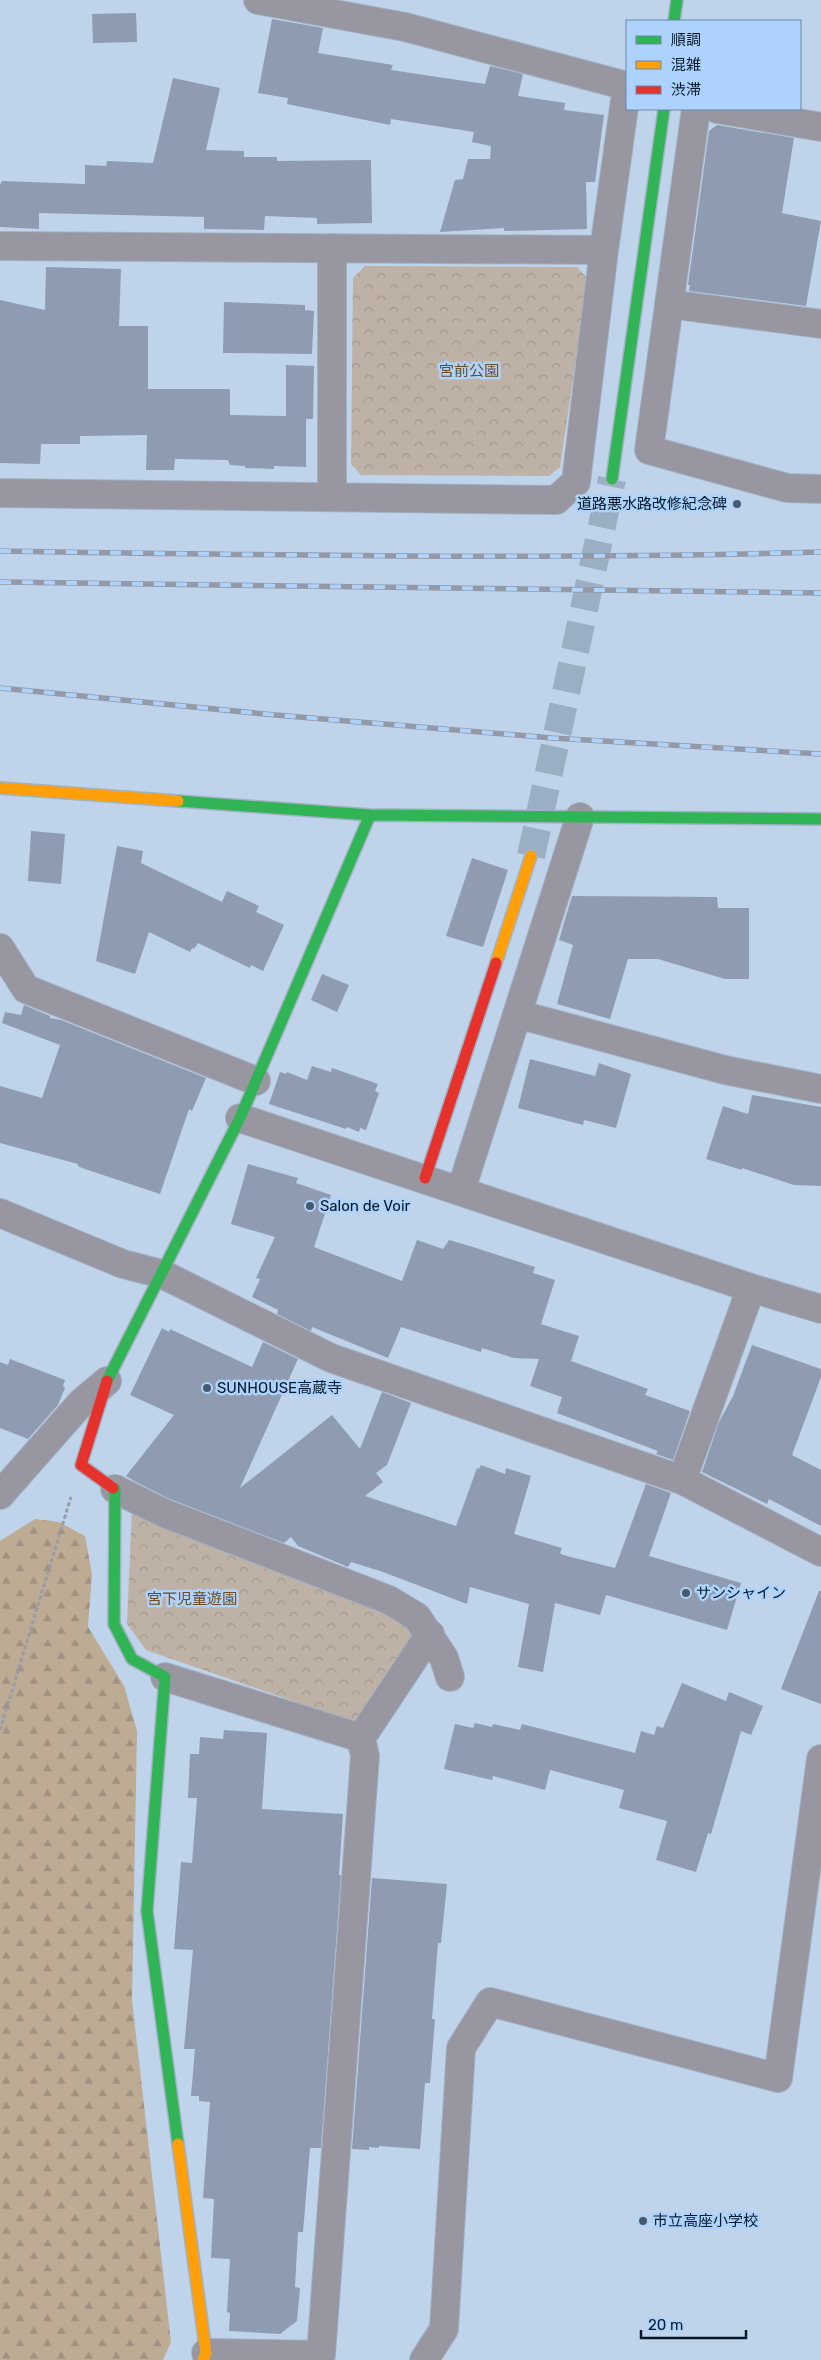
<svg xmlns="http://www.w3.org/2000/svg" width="821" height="2360" font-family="Rubik,'Noto Sans JP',sans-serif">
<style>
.forest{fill:url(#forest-firs)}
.park{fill:url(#park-crowns)}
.building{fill:#8e9bb1}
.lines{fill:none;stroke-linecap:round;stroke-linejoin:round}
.secondary-tunnel{stroke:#9aaec4;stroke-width:28;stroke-dasharray:28 14;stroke-linecap:butt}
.street-casing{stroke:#a1b2c4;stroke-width:30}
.fast-casing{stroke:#a1b2c4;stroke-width:14}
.slow-casing{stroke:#a1b2c4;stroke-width:14}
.jam-casing{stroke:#a1b2c4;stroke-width:14}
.path{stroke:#989ca9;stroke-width:3;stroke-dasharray:4 2.5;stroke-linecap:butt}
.street{stroke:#9796a1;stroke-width:28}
.fast{stroke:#30b455;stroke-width:11}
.slow{stroke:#ff9f0a;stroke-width:11}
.jam{stroke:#e5322d;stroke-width:11}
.rail-casing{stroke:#9499a7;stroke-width:5.5}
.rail{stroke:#add3fc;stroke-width:4;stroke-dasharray:11;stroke-linecap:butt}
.poi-dot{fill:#475a6d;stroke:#add3fc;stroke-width:2}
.labels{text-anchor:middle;stroke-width:5;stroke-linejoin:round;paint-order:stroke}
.park-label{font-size:15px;fill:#6f4c1f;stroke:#add3fc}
.poi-label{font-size:15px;fill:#06182a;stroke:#add3fc;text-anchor:start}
</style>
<defs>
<pattern id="forest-firs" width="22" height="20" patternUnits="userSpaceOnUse" patternTransform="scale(1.25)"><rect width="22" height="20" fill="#bdab94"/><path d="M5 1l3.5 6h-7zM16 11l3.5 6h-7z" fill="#a19280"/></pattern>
<pattern id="park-crowns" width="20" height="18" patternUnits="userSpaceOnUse" patternTransform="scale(1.25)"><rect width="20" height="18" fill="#bdb2a5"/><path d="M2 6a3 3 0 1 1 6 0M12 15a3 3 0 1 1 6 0" fill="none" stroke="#a1988e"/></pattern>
</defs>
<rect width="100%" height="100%" fill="#bfd4ea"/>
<path class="forest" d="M 35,1519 L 59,1522 L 85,1536 L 92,1574 L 88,1627 L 124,1686 L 137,1731 L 132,2000 L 171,2342 L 163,2360 L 0,2360 L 0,1541 Z"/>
<path class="park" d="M 365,266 L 577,267 L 588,279 L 560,467 L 549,476 L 361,475 L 351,464 L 353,278 Z
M 132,1508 L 407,1621 L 421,1641 L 365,1726 L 146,1650 L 127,1624 Z"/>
<path class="building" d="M 136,13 L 137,42 L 93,43 L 92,14 Z
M 272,19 L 323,28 L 318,53 L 393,65 L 391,70 L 485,84 L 490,66 L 523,74 L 518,96 L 565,103 L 564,110 L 604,115 L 595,182 L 586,182 L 587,229 L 504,231 L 504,228 L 440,232 L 455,180 L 463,179 L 468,159 L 490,159 L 491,146 L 472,142 L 474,132 L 391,119 L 390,125 L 287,104 L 288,98 L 258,93 Z
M 173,78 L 220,88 L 206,150 L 244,151 L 244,157 L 277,157 L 277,161 L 371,160 L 372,223 L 317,224 L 317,218 L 265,216 L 264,230 L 204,229 L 204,217 L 39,213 L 39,229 L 0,227 L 0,185 L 2,181 L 85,184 L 85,165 L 106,166 L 107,161 L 153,163 Z
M 717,125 L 794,138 L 782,213 L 821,221 L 806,306 L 689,291 L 690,285 L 688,285 L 709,131 Z
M 46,267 L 121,269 L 119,326 L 148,326 L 148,389 L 230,389 L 230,415 L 286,416 L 286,365 L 314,366 L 313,419 L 306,419 L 306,467 L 274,466 L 274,469 L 245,468 L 245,466 L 230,465 L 228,460 L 175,459 L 174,470 L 146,470 L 147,435 L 80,436 L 80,444 L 41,444 L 40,464 L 0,463 L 0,300 L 45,310 Z
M 224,302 L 305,305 L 305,310 L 314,311 L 312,354 L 223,353 Z
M 31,831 L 65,834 L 61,884 L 28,881 Z
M 117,846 L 143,851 L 141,863 L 222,902 L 227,891 L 259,906 L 256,912 L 284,925 L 263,971 L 251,965 L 250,968 L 198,943 L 194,949 L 192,948 L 190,952 L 149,932 L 135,974 L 96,961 Z
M 472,858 L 508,870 L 483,947 L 446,936 Z
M 572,896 L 717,897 L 718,908 L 749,908 L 749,979 L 725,979 L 658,959 L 628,959 L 610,1019 L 557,1004 L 573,945 L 559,940 Z
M 322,974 L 349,985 L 337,1012 L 311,1000 Z
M 24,1005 L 50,1016 L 50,1018 L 61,1020 L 206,1078 L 192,1111 L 189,1109 L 160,1194 L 82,1168 L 78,1166 L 78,1164 L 0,1143 L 0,1086 L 42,1098 L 60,1045 L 2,1023 L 5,1012 L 21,1015 Z
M 530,1059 L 595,1076 L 599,1063 L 631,1074 L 616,1128 L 584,1120 L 583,1125 L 518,1108 Z
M 312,1066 L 331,1072 L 332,1068 L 378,1084 L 375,1091 L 379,1093 L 366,1130 L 360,1128 L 359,1132 L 347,1127 L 346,1129 L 269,1104 L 280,1072 L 286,1074 L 287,1072 L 307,1080 Z
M 752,1095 L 821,1107 L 821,1186 L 794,1185 L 742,1168 L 742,1170 L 706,1159 L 723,1106 L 748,1114 Z
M 248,1164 L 298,1178 L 296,1183 L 331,1195 L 314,1247 L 402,1281 L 417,1240 L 443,1249 L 449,1240 L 473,1247 L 535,1267 L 533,1273 L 555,1280 L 541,1324 L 579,1336 L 571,1361 L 648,1389 L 645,1395 L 690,1411 L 673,1460 L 656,1454 L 658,1451 L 557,1413 L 562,1397 L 530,1386 L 539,1359 L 514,1358 L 482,1348 L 481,1352 L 401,1327 L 388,1358 L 312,1327 L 311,1331 L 277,1314 L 278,1310 L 252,1297 L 260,1279 L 256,1278 L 275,1237 L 231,1224 Z
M 162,1328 L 169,1332 L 170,1329 L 252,1367 L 263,1342 L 298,1359 L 240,1488 L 332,1415 L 360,1449 L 382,1392 L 411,1403 L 387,1465 L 376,1473 L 383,1482 L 365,1496 L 456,1526 L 477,1468 L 479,1469 L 481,1465 L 505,1474 L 506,1468 L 531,1476 L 514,1534 L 562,1548 L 560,1553 L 563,1555 L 615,1568 L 646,1484 L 671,1493 L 649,1556 L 741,1583 L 727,1630 L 606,1595 L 600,1615 L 555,1603 L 543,1672 L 518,1667 L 529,1604 L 470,1587 L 467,1604 L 383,1572 L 351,1562 L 348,1567 L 298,1546 L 291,1537 L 284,1543 L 170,1499 L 136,1482 L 126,1476 L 174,1415 L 130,1395 Z
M 752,1345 L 821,1369 L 821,1377 L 792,1455 L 821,1470 L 821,1526 L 769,1499 L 767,1504 L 702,1472 L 719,1422 L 733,1396 Z
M 10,1359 L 65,1380 L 63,1386 L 65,1388 L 58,1405 L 28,1439 L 0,1428 L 0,1362 L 8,1365 Z
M 819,1591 L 821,1591 L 821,1704 L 781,1689 Z
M 682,1683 L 726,1701 L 729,1692 L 763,1706 L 751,1735 L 741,1731 L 711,1834 L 708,1833 L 696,1872 L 656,1860 L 667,1821 L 619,1808 L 624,1790 L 550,1770 L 545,1790 L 493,1776 L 492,1780 L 444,1769 L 455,1724 L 473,1728 L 475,1723 L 492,1727 L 493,1724 L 520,1730 L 522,1724 L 635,1753 L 641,1731 L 654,1735 L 657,1726 L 663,1728 Z
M 224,1730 L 267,1733 L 262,1809 L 343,1814 L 339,1875 L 341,1875 L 321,2148 L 310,2148 L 303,2232 L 298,2232 L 295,2287 L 300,2288 L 297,2321 L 280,2334 L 229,2331 L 230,2313 L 227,2312 L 230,2259 L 211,2258 L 214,2199 L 203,2198 L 210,2102 L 199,2101 L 199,2096 L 191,2096 L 195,2049 L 184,2049 L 193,1950 L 174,1949 L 181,1862 L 192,1863 L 197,1798 L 188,1798 L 190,1754 L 199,1754 L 200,1737 L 223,1739 Z
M 372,1878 L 447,1884 L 441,1943 L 438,1943 L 432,2019 L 435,2019 L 430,2083 L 425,2083 L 420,2149 L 379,2146 L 379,2148 L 369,2147 L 369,2150 L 352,2149 Z"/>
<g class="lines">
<path class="secondary-tunnel" d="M 531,856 L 612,479"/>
<defs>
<path id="street" d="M 258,0 L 405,27 L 627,86
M 696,109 L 649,450 L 787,488 L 821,489
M 717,109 L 821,127
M 0,246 L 604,250
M 332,248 L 332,496
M 669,304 L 821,324
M 0,493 L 556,500 L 576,482 L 604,250 L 627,86
M 0,948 L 26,989 L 256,1081
M 517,1014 L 725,1070 L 821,1089
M 240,1118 L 751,1288 L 821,1309
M 461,1190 L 580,817
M 0,1213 L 123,1264 L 162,1274 L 331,1358 L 682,1480 L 821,1552
M 682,1480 L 751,1288
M 115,1489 L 164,1513 L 389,1600 L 417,1617 L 444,1658 L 450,1677
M 0,1495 L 81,1403 L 107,1381
M 165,1677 L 361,1738 L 365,1756 L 321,2355 L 206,2353
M 361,1738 L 430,1634
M 424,2360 L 444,2329 L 461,2048 L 490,2002 L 778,2078 L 821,1759"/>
<path id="fast" d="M 674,21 L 677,0
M 612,479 L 664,109
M 178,801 L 370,815 L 821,819
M 107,1381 L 240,1118 L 370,815
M 113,1488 L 115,1489 L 114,1624 L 132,1659 L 165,1677 L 147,1911 L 178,2144"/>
<path id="slow" d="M 0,788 L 178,801
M 496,963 L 531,856
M 178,2144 L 206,2353 L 203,2360"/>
<path id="jam" d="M 425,1178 L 496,963
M 107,1381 L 81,1465 L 113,1488"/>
</defs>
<use href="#street" class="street-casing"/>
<use href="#fast" class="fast-casing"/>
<use href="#slow" class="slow-casing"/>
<use href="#jam" class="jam-casing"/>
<path class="path" d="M 472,930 L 459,926 L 481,861
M 0,1730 L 71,1497"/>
<use href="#street" class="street"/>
<use href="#fast" class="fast"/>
<use href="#slow" class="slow"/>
<use href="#jam" class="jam"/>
<defs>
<path id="rail" d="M 0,551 C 274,555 547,560 821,552
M 0,582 L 821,593
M 0,688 L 275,715 L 552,738 L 821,754"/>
</defs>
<use href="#rail" class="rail-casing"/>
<use href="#rail" class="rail"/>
</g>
<g class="poi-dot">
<circle cx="737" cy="504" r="5"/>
<circle cx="310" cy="1206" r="5"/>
<circle cx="207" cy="1388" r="5"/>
<circle cx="686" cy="1593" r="5"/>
<circle cx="643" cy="2221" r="5"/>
</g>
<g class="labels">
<g class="park-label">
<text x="469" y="376">宮前公園</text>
<text x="192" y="1604">宮下児童遊園</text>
</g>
<g class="poi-label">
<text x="727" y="509" text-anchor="end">道路悪水路改修紀念碑</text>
<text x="320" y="1211">Salon de Voir</text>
<text x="217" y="1393">SUNHOUSE高蔵寺</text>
<text x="696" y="1598">サンシャイン</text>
<text x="653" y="2226">市立高座小学校</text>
</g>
</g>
<rect x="626" y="20" width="175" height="90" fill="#add3fc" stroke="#6a88a8"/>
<rect x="636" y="36" width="25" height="8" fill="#30b455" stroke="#6a88a8"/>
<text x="671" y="45" font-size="15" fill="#06182a">順調</text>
<rect x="636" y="61" width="25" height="8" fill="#ff9f0a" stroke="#6a88a8"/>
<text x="671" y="70" font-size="15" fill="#06182a">混雑</text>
<rect x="636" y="86" width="25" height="8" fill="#e5322d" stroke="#6a88a8"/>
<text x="671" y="95" font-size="15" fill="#06182a">渋滞</text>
<path d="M641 2330v8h105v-8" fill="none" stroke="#06182a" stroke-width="2.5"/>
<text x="648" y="2330" font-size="15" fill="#06182a" stroke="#add3fc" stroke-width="4" paint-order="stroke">20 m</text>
</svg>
